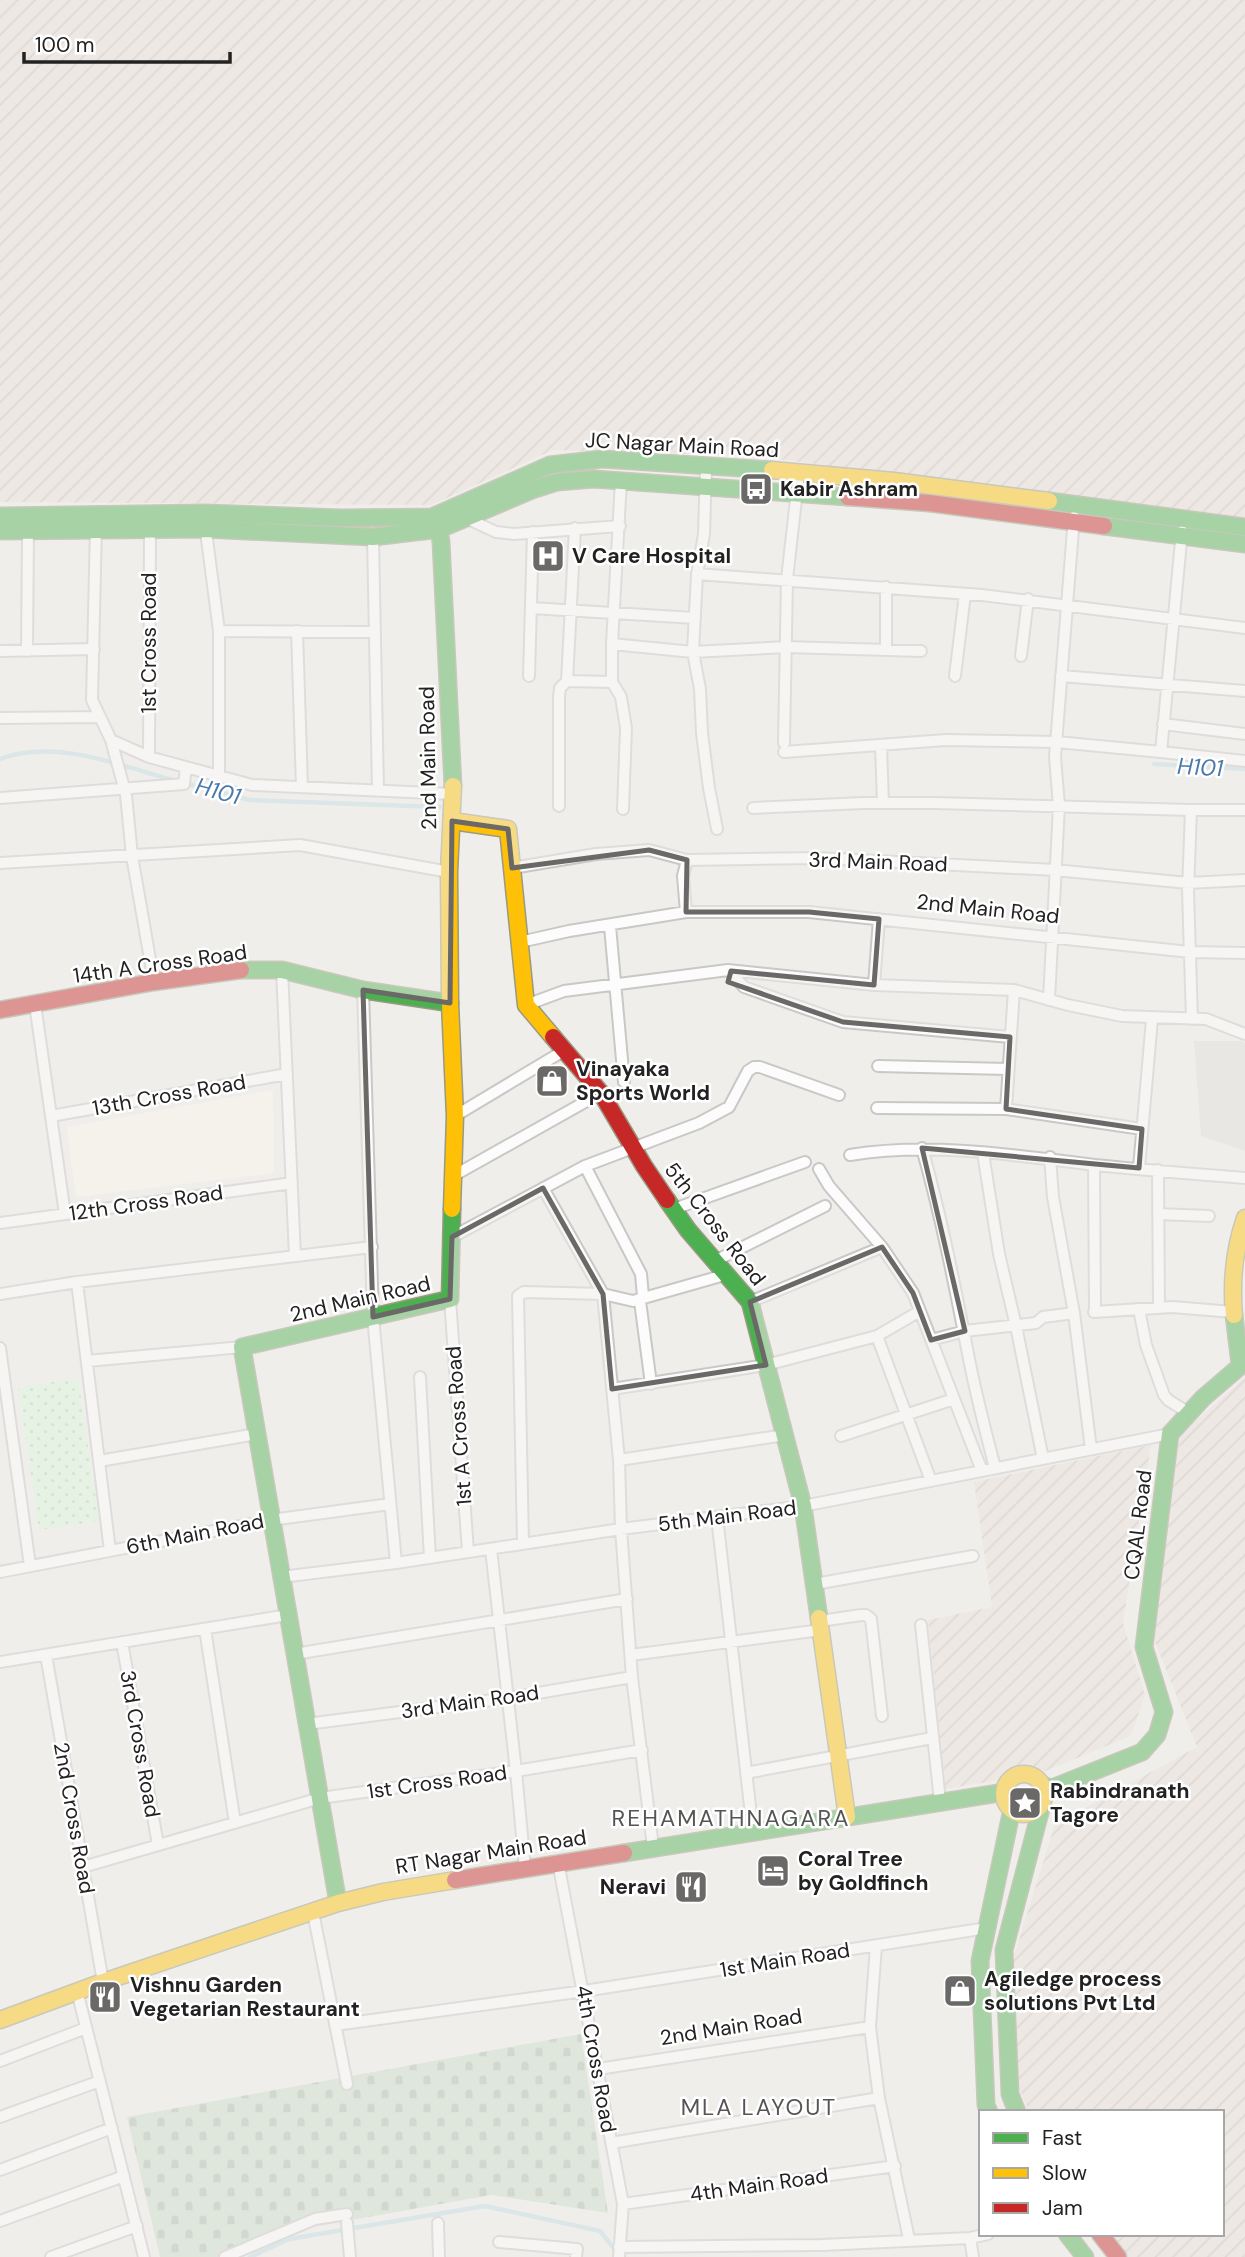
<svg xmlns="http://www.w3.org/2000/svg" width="1245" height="2257" font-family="'DM Sans',sans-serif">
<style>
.education{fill:#f8f7e8}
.religious{fill:#dededc}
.military{fill:url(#military-furrows)}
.cemetery{fill:url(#cemetery-stones)}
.park{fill:url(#park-dots)}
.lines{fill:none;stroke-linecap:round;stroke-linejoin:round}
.stream{stroke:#bfdbe3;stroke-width:4.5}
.street-casing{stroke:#c9c8c7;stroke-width:14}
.fast-casing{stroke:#999a82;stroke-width:19}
.slow-casing{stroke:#999a82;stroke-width:19}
.jam-casing{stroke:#999a82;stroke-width:19}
.street{stroke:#fdfcfc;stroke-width:10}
.fast{stroke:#4caf50;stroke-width:16}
.slow{stroke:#ffc107;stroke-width:16}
.jam{stroke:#c62828;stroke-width:16}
.marked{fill:none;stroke:#6a6968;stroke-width:5;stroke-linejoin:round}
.labels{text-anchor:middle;stroke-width:5;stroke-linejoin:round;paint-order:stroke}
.street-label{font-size:21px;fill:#222;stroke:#fff}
.poi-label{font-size:21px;font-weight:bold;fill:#222;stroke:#fff;text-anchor:start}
.water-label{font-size:23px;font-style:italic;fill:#4a7aab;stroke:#fff}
.neighbourhood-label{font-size:23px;letter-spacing:2px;fill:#555;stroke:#fff}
</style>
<defs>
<pattern id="military-furrows" width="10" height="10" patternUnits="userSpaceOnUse" patternTransform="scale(1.75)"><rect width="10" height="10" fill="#eae0db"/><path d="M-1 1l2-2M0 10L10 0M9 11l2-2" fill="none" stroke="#c8c0bc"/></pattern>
<pattern id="cemetery-stones" width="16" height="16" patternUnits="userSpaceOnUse" patternTransform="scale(1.75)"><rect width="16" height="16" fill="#cadbca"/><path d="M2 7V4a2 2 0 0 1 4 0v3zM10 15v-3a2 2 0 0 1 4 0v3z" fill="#adbcad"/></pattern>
<pattern id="park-dots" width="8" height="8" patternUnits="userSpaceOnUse" patternTransform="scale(1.75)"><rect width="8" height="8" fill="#daf5da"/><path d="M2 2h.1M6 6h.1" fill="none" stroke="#bbd2bb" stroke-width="1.8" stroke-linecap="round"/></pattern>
</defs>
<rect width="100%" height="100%" fill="#f0eeeb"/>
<path class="education" d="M 273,1090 L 274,1173 L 76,1197 L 67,1127 Z"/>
<path class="religious" d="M 1194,1041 L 1243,1041 L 1245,1044 L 1245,1151 L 1201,1136 Z"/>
<path class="military" d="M 0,0 L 1245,0 L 1245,518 L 753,456 L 553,450 L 431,505 L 0,502 Z
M 1245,1377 L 1245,2257 L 1124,2257 L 1112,2234 L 1222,2234 L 1222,2112 L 1029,2112 L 1018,2086 L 1014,1956 L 1055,1824 L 1197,1747 L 1153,1637 L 1180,1435 Z
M 1151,1445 L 1123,1623 L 1145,1695 L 1131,1736 L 1038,1774 L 945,1789 L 928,1620 L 992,1607 L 974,1482 Z"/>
<path class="cemetery" d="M 581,2034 L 608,2213 L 491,2195 L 290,2231 L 223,2257 L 160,2257 L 127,2117 Z"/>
<path class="park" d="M 78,1378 L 99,1521 L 39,1530 L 18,1387 Z"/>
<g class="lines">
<path class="stream" d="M 0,759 C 56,738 121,766 176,781
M 1154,764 L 1245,769
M 184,783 L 250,800 L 440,807
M 250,2257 L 289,2239 L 485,2206 L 600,2231 L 616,2251"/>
<defs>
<path id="street" d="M 706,467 L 704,534 L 697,574 L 693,652 L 700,689 L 702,733 L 709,788 L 717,829
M 621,480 L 612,644 L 612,682 L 621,697 L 626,728 L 623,809
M 464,515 L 466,518 L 496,532 L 514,534 L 620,526
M 205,524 L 219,631 L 219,776
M 96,526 L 92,700 L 111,740 L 149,757 L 252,785 L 453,794
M 373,537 L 378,790
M 697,574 L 982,595 L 1245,628
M 531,608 L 695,618
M 219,631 L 375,632
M 297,631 L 302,787
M 612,644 L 693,652 L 786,647 L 921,651
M 886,650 L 886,587
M 0,651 L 94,649
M 27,651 L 28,530
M 1021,656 L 1028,599
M 529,676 L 533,532
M 955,676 L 965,594
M 1061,676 L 1245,691
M 567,681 L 612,682
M 0,718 L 100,717
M 1163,724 L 1245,734
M 111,740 L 126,795 L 132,856 L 154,982
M 784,743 L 787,579 L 799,473
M 881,746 L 883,803
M 784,752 L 946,740 L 1057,742 L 1161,752 L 1182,531
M 1161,752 L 1245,761
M 149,757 L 150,528
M 0,798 L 184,784 L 186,767
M 559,806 L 559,697 L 560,688 L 567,681 L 575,528
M 753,808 L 863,803 L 935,803 L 1191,810
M 0,863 L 300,845 L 449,872
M 512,868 L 596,854 L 649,850 L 687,860 L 818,858 L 1055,870 L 1188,883 L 1245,880
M 686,912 L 683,876 L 687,860
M 610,926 L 624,1082
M 520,942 L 569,931 L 686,912 L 809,912 L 1190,952 L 1245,953
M 282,970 L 295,1256
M 728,970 L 744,987 L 843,1022 L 1010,1037
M 874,985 L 879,919
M 363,990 L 373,1317 L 396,1563
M 1014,990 L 1006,1109 L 1142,1129
M 1049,1000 L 1059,806 L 1055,757 L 1074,517
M 35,1004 L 65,1214
M 526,1005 L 564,991 L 728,970 L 874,985 L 1014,990 L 1068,1005 L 1122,1016 L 1206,1019 L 1245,1034
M 1192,1019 L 1188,891 L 1191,810 L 1245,810
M 878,1066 L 1008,1069
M 877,1108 L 1006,1109
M 51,1116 L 287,1074
M 455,1116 L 565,1050
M 922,1148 C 942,1219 956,1292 970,1364 C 977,1399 986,1433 995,1468
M 983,1153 L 999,1254 L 1016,1326 L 1043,1459
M 850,1155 C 931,1142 1014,1155 1095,1165 C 1145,1170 1195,1174 1245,1178
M 1050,1157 L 1053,1197 L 1074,1313 L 1091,1449
M 1094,1165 L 1095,1312
M 585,1166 L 699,1123 L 729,1107 L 748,1071 L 754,1067 L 760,1067 L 839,1095
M 1139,1168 L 1152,1019
M 819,1169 L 829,1186 L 882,1247 L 913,1293 L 982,1471
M 1158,1170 L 1159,1308
M 453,1176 L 601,1093
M 543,1188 L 603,1294 L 619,1460 L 621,1529 L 632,1677 L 653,1847
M 674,1209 L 805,1162
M 1158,1214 L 1209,1216
M 0,1223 L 292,1183
M 452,1237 L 585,1166 L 641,1274 L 643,1296 L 640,1301 L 651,1384
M 715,1261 L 825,1206
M 77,1282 L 110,1551
M 0,1294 L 77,1282 L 372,1247
M 450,1299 L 468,1552
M 750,1302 L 882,1247
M 1139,1309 L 1146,1345 L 1164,1395 L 1168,1400 L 1189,1413
M 1094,1312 L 1172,1307 L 1233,1312
M 877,1336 L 931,1481
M 931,1340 L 965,1331 L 1036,1323 L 1043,1317 L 1074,1313
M 0,1348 L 30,1566
M 87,1361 L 242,1347
M 420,1377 L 430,1558
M 612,1389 L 766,1365 L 877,1336 L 920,1311
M 841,1436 L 954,1399
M 619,1460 L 785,1435
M 99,1461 L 257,1434
M 717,1517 L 753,1832
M 523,1543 L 518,1296 L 524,1292 L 603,1294 L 633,1301 L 728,1274
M 491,1549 L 516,1771 L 525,1868
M 0,1572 L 271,1520 L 390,1504
M 281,1577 L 396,1563 L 621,1529 L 803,1506 L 1170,1434
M 815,1584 L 973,1556
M 820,1621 L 861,1615 L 866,1615 L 871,1619 L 882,1716
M 921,1625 L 940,1801
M 205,1629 L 235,1823
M 122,1642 L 158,1845
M 295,1654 L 627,1599
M 46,1655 L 103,1982
M 631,1655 L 821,1630
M 0,1662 L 288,1615
M 307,1724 L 508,1698 L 632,1677
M 746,1773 L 932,1738
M 558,1862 L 623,2204 L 619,2257
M 83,1867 L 320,1798 L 516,1771 L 642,1750
M 313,1912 L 347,2084
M 876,1946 L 870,2027 L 879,2098 L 909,2239
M 77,1991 L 144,2257
M 335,2025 L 584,1991 L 987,1928
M 0,2061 L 86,2028
M 598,2069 L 870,2027
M 0,2117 L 100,2081
M 611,2143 L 879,2098
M 0,2170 L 112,2128
M 623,2204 L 895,2166
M 0,2221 L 124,2176
M 347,2223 L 350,2257
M 438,2223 L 439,2257
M 499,2242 L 577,2249 L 576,2257
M 619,2247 L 822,2245 L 970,2238
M 51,2257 L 137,2226
M 225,2257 L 315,2219 L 347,2214
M 973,2257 L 970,2238 L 988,2234"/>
<path id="fast" d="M 1049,501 L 1245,527
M 437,515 L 441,542 L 453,786
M 0,516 L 205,513 L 341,518 L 432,517 L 550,465 L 602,459 L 772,470
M 1104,526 L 1245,544
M 0,531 L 205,529 L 373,537 L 440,529 L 532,490 L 557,482 L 594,479 L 848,497
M 241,970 L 282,970 L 363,990 L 450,1003
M 667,1200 L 688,1230 L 750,1302 L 803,1506 L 819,1618
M 1042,1785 L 1052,1788 L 1142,1752 L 1157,1735 L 1164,1712 L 1144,1647 L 1170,1434 L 1203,1398 L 1238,1368 L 1240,1364 L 1234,1315
M 624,1853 L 1005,1792
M 338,1903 L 242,1347 L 450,1299 L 452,1209
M 989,2112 L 986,2105 L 980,1961 L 1012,1809
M 1017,2112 L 1010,2094 L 1004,1950 L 1043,1801
M 1067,2234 L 1085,2257"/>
<path id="slow" d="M 772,470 L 894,481 L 1049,501
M 452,821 L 508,829 L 526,1005 L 553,1037
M 452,1209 L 455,1116 L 450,1003 L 449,872 L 453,786
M 1234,1315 C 1231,1281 1234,1250 1245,1218
M 819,1618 L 847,1817
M1004 1794a20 20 0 1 1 40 0a20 20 0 1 1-40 0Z
M 0,2020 L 103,1982 L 338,1903 L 383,1892 L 455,1880"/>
<path id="jam" d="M 848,497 L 929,503 L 1104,526
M 0,1010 L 154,982 L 241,970
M 553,1037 L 601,1093 L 644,1166 L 667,1200
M 455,1880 L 624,1853
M 1100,2234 L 1118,2257"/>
</defs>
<use href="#street" class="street-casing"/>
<use href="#fast" class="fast-casing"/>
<use href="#slow" class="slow-casing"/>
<use href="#jam" class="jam-casing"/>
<use href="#street" class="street"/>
<use href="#fast" class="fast"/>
<use href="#slow" class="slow"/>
<use href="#jam" class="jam"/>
</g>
<path d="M0 0H1245V2257H0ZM 452,821 L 508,829 L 512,868 L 649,850 L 687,860 L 686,912 L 809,912 L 879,919 L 874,985 L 731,971 L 728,982 L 843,1022 L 1010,1037 L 1006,1109 L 1142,1129 L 1139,1168 L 922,1148 L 965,1331 L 931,1340 L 913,1293 L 882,1247 L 750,1302 L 766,1365 L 612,1389 L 603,1294 L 543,1188 L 452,1237 L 450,1299 L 373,1317 L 363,990 L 450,1003 Z" fill="#f0eeeb" fill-opacity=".55" fill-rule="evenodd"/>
<path class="marked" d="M 452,821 L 508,829 L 512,868 L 649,850 L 687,860 L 686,912 L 809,912 L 879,919 L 874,985 L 731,971 L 728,982 L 843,1022 L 1010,1037 L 1006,1109 L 1142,1129 L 1139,1168 L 922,1148 L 965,1331 L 931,1340 L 913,1293 L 882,1247 L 750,1302 L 766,1365 L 612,1389 L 603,1294 L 543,1188 L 452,1237 L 450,1299 L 373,1317 L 363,990 L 450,1003 Z"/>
<defs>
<symbol id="bus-square" viewBox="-11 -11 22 22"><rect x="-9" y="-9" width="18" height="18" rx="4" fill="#6a6968" stroke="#fff"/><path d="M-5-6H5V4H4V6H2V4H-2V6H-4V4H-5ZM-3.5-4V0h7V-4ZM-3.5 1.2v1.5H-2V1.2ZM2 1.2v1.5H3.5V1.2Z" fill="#fff"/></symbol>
<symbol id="hospital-square" viewBox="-11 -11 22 22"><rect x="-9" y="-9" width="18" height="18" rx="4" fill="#6a6968" stroke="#fff"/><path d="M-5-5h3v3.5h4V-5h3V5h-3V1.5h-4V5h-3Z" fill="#fff"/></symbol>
<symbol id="shop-square" viewBox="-11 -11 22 22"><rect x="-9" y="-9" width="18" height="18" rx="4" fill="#6a6968" stroke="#fff"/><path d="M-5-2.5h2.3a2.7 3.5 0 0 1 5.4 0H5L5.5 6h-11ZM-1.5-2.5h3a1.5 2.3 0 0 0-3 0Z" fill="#fff"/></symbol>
<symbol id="sight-square" viewBox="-11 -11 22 22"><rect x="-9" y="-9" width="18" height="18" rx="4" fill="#6a6968" stroke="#fff"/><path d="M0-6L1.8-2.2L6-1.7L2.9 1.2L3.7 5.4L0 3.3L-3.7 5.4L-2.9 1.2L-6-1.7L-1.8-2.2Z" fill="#fff"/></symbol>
<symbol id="hotel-square" viewBox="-11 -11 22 22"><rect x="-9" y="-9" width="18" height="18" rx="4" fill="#6a6968" stroke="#fff"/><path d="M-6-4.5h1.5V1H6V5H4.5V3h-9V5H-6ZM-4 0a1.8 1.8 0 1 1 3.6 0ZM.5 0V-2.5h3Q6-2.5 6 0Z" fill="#fff"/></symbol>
<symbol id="restaurant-square" viewBox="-11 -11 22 22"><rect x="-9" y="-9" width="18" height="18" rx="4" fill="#6a6968" stroke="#fff"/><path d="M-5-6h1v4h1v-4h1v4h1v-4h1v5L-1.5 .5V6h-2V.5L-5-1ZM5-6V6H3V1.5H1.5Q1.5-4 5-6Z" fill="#fff"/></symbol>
</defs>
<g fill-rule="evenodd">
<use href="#bus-square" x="737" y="470" width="38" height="38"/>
<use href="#hospital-square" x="529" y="537" width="38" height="38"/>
<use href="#shop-square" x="533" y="1062" width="38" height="38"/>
<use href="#sight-square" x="1006" y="1784" width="38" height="38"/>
<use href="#hotel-square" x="754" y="1852" width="38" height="38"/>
<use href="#restaurant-square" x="672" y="1868" width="38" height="38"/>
<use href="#shop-square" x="941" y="1972" width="38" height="38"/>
<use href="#restaurant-square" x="86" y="1978" width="38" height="38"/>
</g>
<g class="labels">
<g class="street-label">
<text transform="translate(682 445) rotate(3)" y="7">JC Nagar Main Road</text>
<text transform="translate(149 643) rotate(-90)" y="7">1st Cross Road</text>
<text transform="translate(428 758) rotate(-91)" y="7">2nd Main Road</text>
<text transform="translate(878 862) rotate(2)" y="7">3rd Main Road</text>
<text transform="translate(988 909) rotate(6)" y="7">2nd Main Road</text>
<text transform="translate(160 964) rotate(-8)" y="7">14th A Cross Road</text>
<text transform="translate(169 1095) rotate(-10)" y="7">13th Cross Road</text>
<text transform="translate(146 1203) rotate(-8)" y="7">12th Cross Road</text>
<text transform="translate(715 1224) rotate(52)" y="7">5th Cross Road</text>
<text transform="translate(360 1299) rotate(-13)" y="7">2nd Main Road</text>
<text transform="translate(459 1426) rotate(-94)" y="7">1st A Cross Road</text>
<text transform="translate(727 1516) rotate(-7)" y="7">5th Main Road</text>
<text transform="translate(1138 1525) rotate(-83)" y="7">CQAL Road</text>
<text transform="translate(195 1534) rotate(-11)" y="7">6th Main Road</text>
<text transform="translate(470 1702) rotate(-8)" y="7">3rd Main Road</text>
<text transform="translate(140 1744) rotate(80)" y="7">3rd Cross Road</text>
<text transform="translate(437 1782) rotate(-8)" y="7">1st Cross Road</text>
<text transform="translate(74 1818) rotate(80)" y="7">2nd Cross Road</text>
<text transform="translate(491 1852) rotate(-9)" y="7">RT Nagar Main Road</text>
<text transform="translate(785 1960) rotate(-9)" y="7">1st Main Road</text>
<text transform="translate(731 2027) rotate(-9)" y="7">2nd Main Road</text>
<text transform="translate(596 2059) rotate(80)" y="7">4th Cross Road</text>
<text transform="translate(759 2185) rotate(-8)" y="7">4th Main Road</text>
</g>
<g class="poi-label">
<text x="780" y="496">Kabir Ashram</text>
<text x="572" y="563">V Care Hospital</text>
<text x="576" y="1076">Vinayaka<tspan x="576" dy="24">Sports World</tspan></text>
<text x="1050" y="1798">Rabindranath<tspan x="1050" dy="24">Tagore</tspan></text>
<text x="798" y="1866">Coral Tree<tspan x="798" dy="24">by Goldfinch</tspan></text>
<text x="666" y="1894" text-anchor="end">Neravi</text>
<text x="984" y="1986">Agiledge process<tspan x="984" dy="24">solutions Pvt Ltd</tspan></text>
<text x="130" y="1992">Vishnu Garden<tspan x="130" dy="24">Vegetarian Restaurant</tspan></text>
</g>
<g class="water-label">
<text transform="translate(1200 767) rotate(3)" y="8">H101</text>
<text transform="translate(218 791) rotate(15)" y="8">H101</text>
</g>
<g class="neighbourhood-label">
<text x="731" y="1826">REHAMATHNAGARA</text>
<text x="759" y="2115">MLA LAYOUT</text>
</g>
</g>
<rect x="979" y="2110" width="245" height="126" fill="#ffffff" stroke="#a7a7a7" stroke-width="2"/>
<rect x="993" y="2133" width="35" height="10" fill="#4caf50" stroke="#a7a7a7" stroke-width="2"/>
<text x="1042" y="2145" font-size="21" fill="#222222">Fast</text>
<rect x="993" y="2168" width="35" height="10" fill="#ffc107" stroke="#a7a7a7" stroke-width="2"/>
<text x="1042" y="2180" font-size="21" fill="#222222">Slow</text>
<rect x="993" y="2203" width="35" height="10" fill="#c62828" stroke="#a7a7a7" stroke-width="2"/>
<text x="1042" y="2215" font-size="21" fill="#222222">Jam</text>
<path d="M24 52v10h206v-10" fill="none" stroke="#222222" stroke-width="3.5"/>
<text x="35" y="52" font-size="21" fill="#222222" stroke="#ffffff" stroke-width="5" paint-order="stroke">100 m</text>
</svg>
